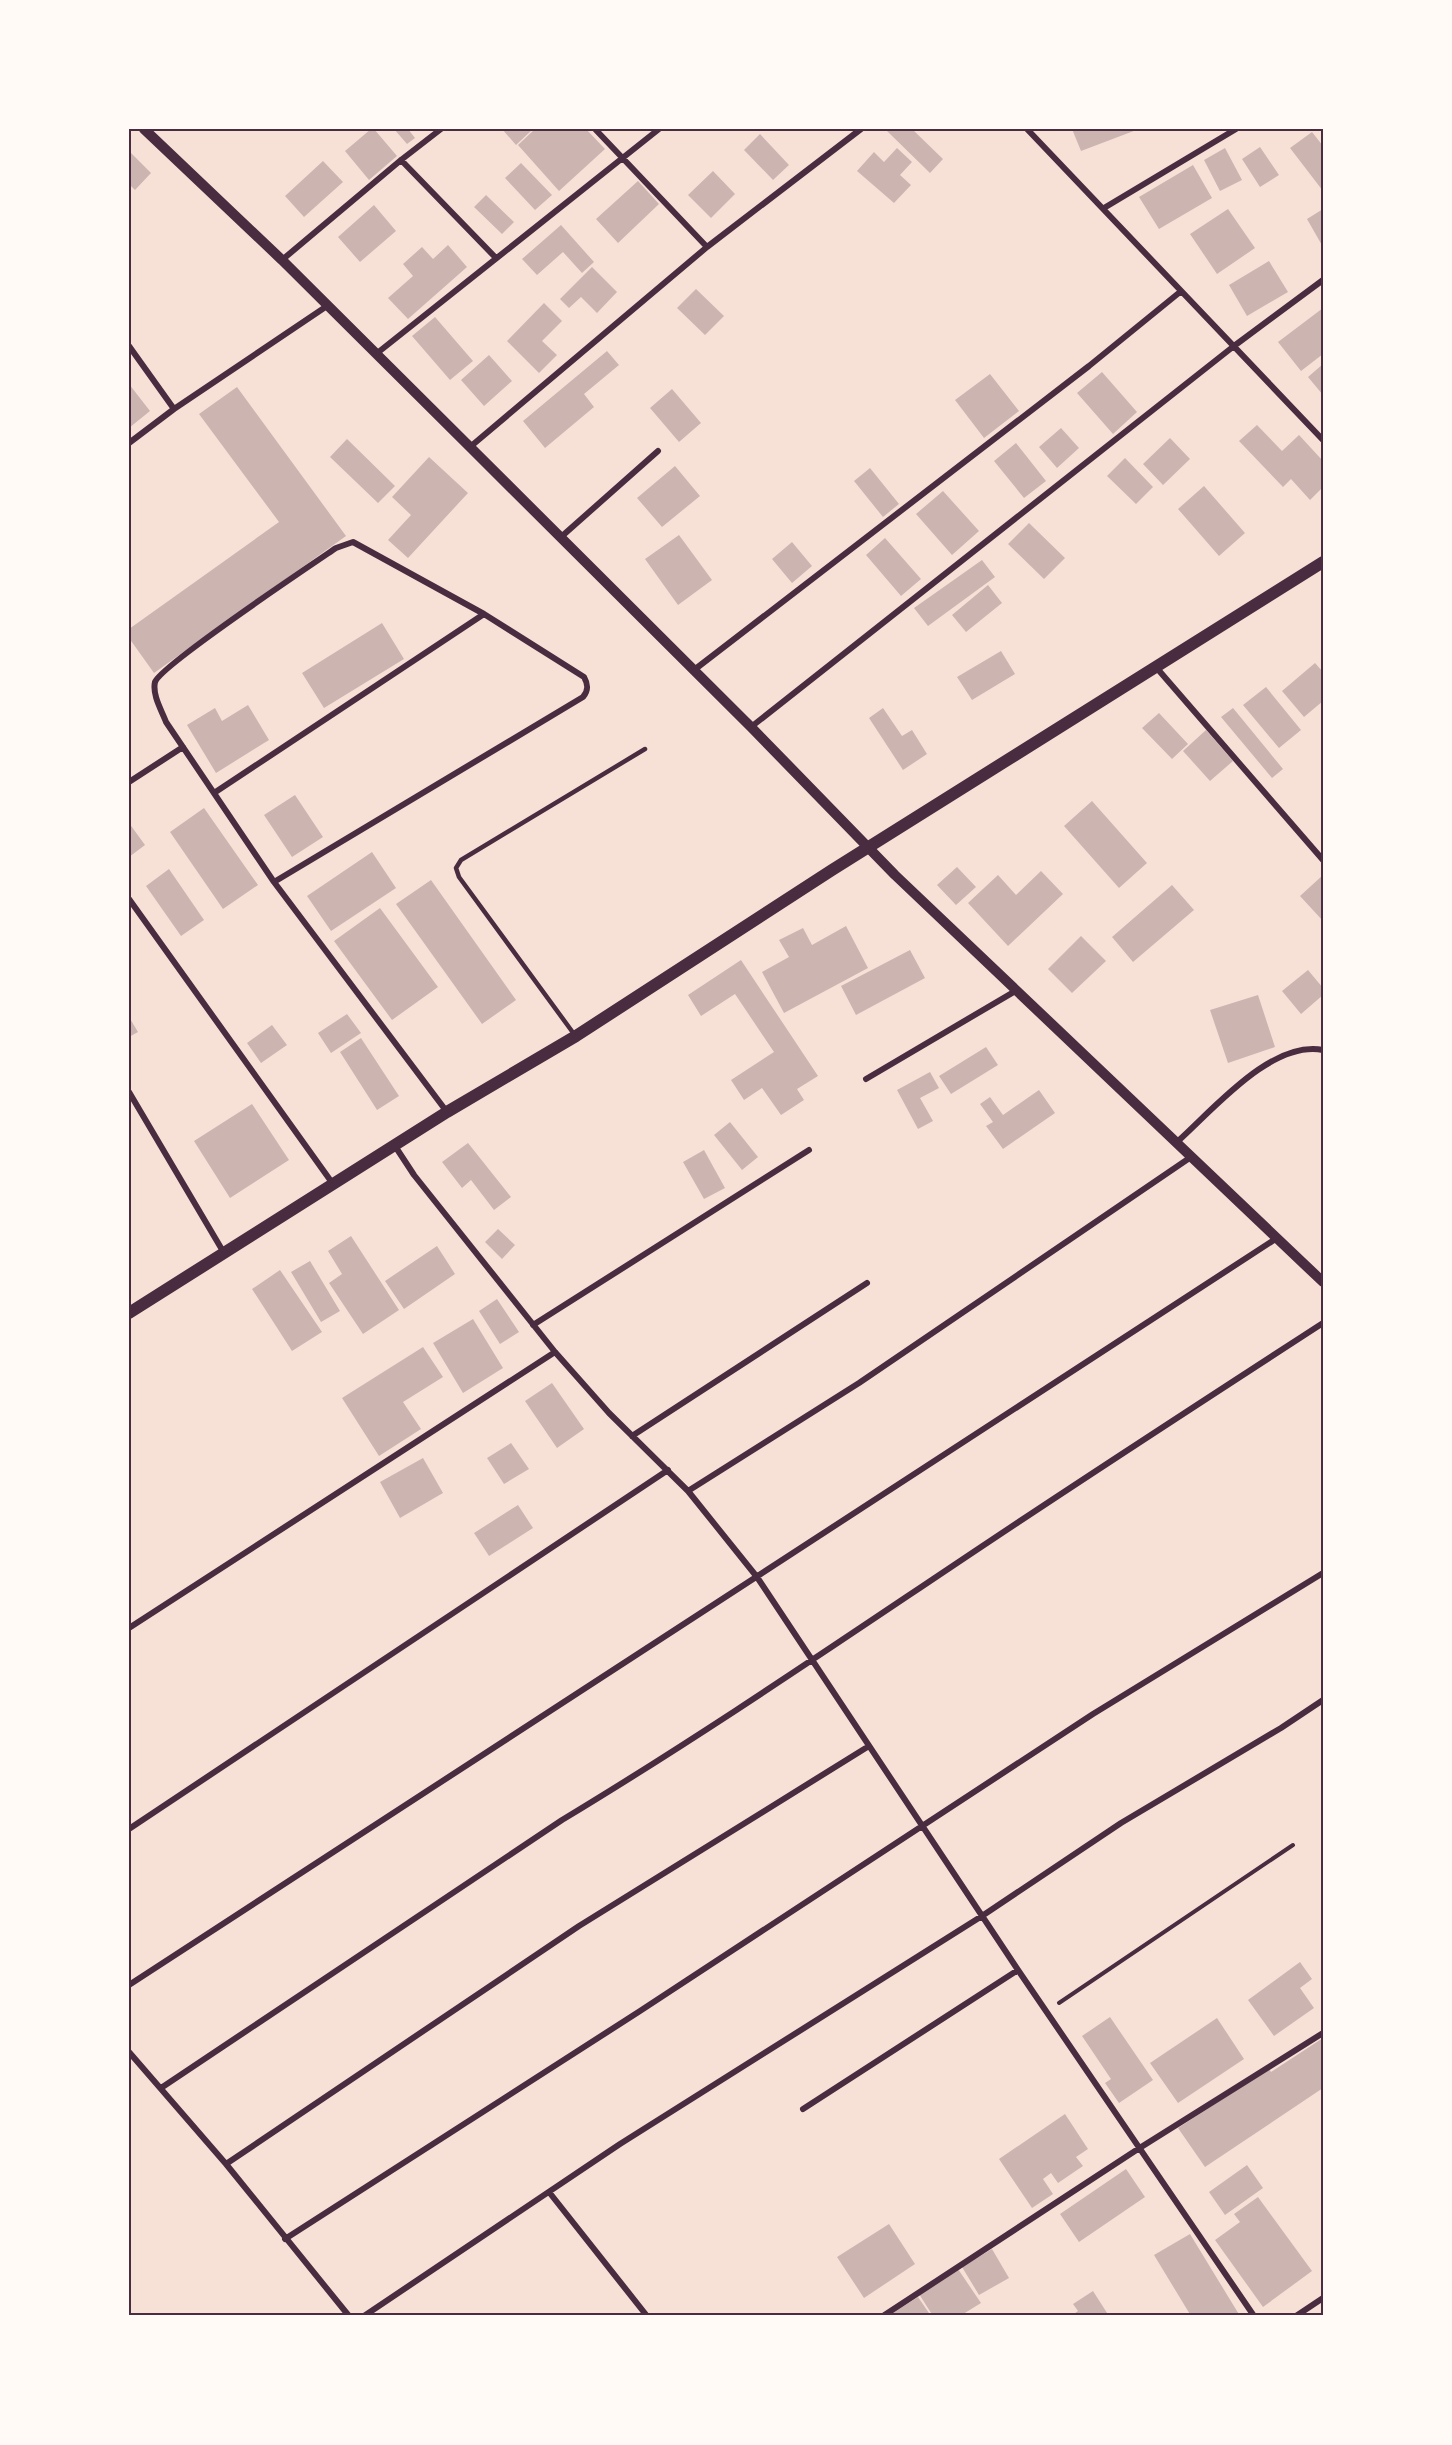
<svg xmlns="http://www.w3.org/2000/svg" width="1452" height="2445" font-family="'Nunito Sans',sans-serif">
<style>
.building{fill:#ccb4b1}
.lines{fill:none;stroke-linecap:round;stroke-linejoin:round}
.path{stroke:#4a2c40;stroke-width:4}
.service{stroke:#4a2c40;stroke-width:4.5}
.minor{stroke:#4a2c40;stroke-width:6}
.tertiary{stroke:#4a2c40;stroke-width:10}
.secondary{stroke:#4a2c40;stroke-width:12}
.neatline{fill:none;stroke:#4a2c40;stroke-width:2}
</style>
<rect width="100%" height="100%" fill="#f7e1d7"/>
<path class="building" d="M 371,129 L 374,129 L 397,156 L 369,180 L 345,151 Z
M 394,129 L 408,129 L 415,138 L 407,144 Z
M 502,129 L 533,129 L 516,145 Z
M 535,129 L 586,129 L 605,149 L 559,191 L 518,145 Z
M 889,129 L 912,129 L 943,159 L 930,173 L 887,131 Z
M 1072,129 L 1139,129 L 1081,151 Z
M 1312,132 L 1323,146 L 1323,191 L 1290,148 Z
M 760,134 L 789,165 L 773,180 L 744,150 Z
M 1260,147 L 1279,175 L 1260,187 L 1242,159 Z
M 897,148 L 912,162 L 900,175 L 911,185 L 894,203 L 857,171 L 874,152 L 884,162 Z
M 1225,148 L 1242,180 L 1220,191 L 1204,160 Z
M 129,151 L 151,173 L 135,190 L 129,184 Z
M 323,161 L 343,182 L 304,217 L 285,196 Z
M 521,163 L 552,195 L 535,210 L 505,178 Z
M 1193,165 L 1212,198 L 1159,229 L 1139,197 Z
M 713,171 L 735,194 L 711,218 L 688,195 Z
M 638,181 L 659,204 L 618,243 L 596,219 Z
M 486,195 L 514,222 L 502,234 L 474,207 Z
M 374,205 L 396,231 L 360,262 L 338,237 Z
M 1228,209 L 1255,248 L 1217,274 L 1190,234 Z
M 1323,209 L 1323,247 L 1307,219 Z
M 561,225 L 594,262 L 582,273 L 563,252 L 537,275 L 522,259 Z
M 448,245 L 467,267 L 408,319 L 388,298 L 413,276 L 403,264 L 422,247 L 433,259 Z
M 1269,261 L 1288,292 L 1247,316 L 1229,285 Z
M 592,267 L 617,292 L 597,313 L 581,297 L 569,308 L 560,299 Z
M 696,289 L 724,316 L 705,335 L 677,308 Z
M 544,303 L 562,321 L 542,341 L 557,355 L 539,373 L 507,341 Z
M 1323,308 L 1323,354 L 1301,371 L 1278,342 Z
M 435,317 L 473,361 L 450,380 L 412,336 Z
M 607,351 L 619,365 L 584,394 L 594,407 L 545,448 L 523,421 Z
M 489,355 L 512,381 L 484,406 L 461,380 Z
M 1323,364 L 1323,395 L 1308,377 Z
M 1102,372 L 1137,412 L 1113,434 L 1077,393 Z
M 990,374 L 1019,411 L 984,438 L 955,400 Z
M 129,384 L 150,411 L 129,428 Z
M 237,387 L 346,536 L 154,673 L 129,638 L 129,629 L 279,522 L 199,414 Z
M 672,389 L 701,423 L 679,442 L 650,408 Z
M 1257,425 L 1282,451 L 1299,435 L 1323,461 L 1323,487 L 1310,500 L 1291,479 L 1283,487 L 1239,441 Z
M 1061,428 L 1079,448 L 1057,468 L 1039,447 Z
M 1170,438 L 1190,459 L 1163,485 L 1143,464 Z
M 347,439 L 395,486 L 378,503 L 330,457 Z
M 1016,443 L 1046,481 L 1024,498 L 994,461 Z
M 429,457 L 468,493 L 408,558 L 388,540 L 411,515 L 392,497 Z
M 1125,458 L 1153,487 L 1136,504 L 1107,476 Z
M 675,466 L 700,496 L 662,527 L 637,498 Z
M 870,468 L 899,504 L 883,517 L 854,481 Z
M 1204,486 L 1245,533 L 1219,556 L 1178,509 Z
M 943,491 L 979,531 L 952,555 L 916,514 Z
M 1029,523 L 1065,558 L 1044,579 L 1008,544 Z
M 679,535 L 712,580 L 678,605 L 645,559 Z
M 885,538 L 921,579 L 901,596 L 866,555 Z
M 792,542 L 812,566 L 792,583 L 772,559 Z
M 982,560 L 995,577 L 928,626 L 914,608 Z
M 988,585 L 1002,603 L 966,632 L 952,615 Z
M 382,623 L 404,659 L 324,708 L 302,673 Z
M 1001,651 L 1015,674 L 972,700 L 957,677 Z
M 1315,663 L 1323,672 L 1323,701 L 1304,717 L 1282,691 Z
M 1266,687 L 1301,730 L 1279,748 L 1243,705 Z
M 248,705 L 269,740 L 216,773 L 187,725 L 215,708 L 222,721 Z
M 883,708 L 902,736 L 912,730 L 927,754 L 903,770 L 869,718 Z
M 1233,708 L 1283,769 L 1272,778 L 1221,717 Z
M 1159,713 L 1188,744 L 1172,759 L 1142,728 Z
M 1206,730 L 1233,761 L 1210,781 L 1183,751 Z
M 295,795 L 323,837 L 292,857 L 264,815 Z
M 1092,801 L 1147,863 L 1119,888 L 1064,826 Z
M 204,808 L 258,885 L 223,909 L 170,832 Z
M 129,823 L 145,845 L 129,857 Z
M 372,852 L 396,888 L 331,931 L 307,896 Z
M 957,867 L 976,887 L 956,905 L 937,885 Z
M 169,869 L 204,920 L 181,936 L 146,886 Z
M 1041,871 L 1063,894 L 1008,946 L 968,903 L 998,875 L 1016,895 Z
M 1323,875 L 1323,921 L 1300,896 Z
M 431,880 L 516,1000 L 482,1024 L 396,904 Z
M 1172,885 L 1194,910 L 1133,962 L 1112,937 Z
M 380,908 L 438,987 L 392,1020 L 334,941 Z
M 846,926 L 868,968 L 784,1013 L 762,972 L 789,957 L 779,940 L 803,928 L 812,945 Z
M 1081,936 L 1106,961 L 1072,993 L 1048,969 Z
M 910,950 L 925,978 L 856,1015 L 841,986 Z
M 741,960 L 818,1076 L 797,1089 L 804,1100 L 781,1115 L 762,1088 L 744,1100 L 731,1080 L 774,1052 L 735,994 L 701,1016 L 688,995 Z
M 1308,970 L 1323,988 L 1323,995 L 1301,1014 L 1282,991 Z
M 1258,995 L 1275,1047 L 1228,1063 L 1210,1010 Z
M 347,1014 L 361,1033 L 331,1053 L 318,1033 Z
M 129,1017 L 138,1032 L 129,1037 Z
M 272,1025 L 287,1045 L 261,1063 L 247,1043 Z
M 361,1038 L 399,1096 L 377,1110 L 340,1052 Z
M 986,1047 L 998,1065 L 951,1094 L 939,1076 Z
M 930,1072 L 939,1088 L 920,1098 L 933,1121 L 918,1129 L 897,1090 Z
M 1039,1090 L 1055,1113 L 1003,1149 L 986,1126 L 993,1122 L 980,1104 L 990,1097 L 1003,1115 Z
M 252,1104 L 289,1160 L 230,1198 L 194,1141 Z
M 730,1122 L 758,1157 L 742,1170 L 714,1135 Z
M 468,1143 L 511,1197 L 494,1210 L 471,1180 L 462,1188 L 442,1162 Z
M 704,1150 L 725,1188 L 704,1199 L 683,1162 Z
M 498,1229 L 515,1245 L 502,1259 L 485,1242 Z
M 351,1236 L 399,1310 L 363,1334 L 329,1283 L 342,1274 L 328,1251 Z
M 437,1246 L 455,1274 L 404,1309 L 385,1281 Z
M 310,1261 L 340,1311 L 321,1322 L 291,1272 Z
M 280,1270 L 322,1332 L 292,1351 L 252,1289 Z
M 497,1299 L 519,1332 L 500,1344 L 479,1311 Z
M 473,1319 L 503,1368 L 463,1393 L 433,1343 Z
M 423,1347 L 443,1377 L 403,1402 L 421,1429 L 379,1456 L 342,1398 Z
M 552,1383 L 584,1429 L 557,1448 L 525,1401 Z
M 511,1443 L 529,1469 L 504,1484 L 487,1458 Z
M 423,1458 L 443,1493 L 400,1518 L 380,1482 Z
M 518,1505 L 533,1528 L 489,1556 L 474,1533 Z
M 1300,1962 L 1312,1979 L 1300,1988 L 1314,2008 L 1274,2036 L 1248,2000 Z
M 1110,2017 L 1153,2080 L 1119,2103 L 1105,2083 L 1111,2079 L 1082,2036 Z
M 1217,2018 L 1244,2059 L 1178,2103 L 1150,2063 Z
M 1323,2038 L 1323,2088 L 1205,2167 L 1178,2128 L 1269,2069 L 1271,2072 Z
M 1065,2114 L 1088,2149 L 1076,2157 L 1083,2166 L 1058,2183 L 1051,2173 L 1043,2179 L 1053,2194 L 1032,2208 L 999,2159 Z
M 1247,2165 L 1263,2188 L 1225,2215 L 1209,2192 Z
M 1126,2169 L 1145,2197 L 1079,2242 L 1060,2214 Z
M 1258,2197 L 1312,2271 L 1263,2307 L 1215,2240 L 1240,2222 L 1234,2214 Z
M 889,2224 L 915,2264 L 864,2298 L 837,2257 Z
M 1190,2234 L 1240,2316 L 1191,2316 L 1154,2255 Z
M 992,2249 L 1009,2278 L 979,2295 L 962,2267 Z
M 958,2269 L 981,2303 L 960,2316 L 933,2316 L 919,2294 Z
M 1093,2291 L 1109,2316 L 1071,2316 L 1078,2311 L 1073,2304 Z
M 918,2297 L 931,2316 L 888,2316 L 893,2313 Z"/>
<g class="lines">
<path class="path" d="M 1059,2003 L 1293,1845"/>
<path class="service" d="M 574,1034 L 459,877 L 456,868 L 461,860 L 645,749"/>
<path class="minor" d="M 595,129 L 707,247
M 1027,129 L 1323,440
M 401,160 L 496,258
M 1104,208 L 1236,129
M 282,260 L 401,160 L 441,129
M 129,346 L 174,409
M 376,354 L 659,129
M 129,443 L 174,409 L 327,306
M 470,447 L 707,247 L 861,129
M 561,537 L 658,451
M 1155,666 L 1323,860
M 694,670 L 1089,366 L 1180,292
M 751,727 L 1234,346 L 1323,280
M 129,782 L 183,747
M 214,793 L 484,614
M 274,882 L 583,697 C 589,690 588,684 584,677 L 484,614 L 353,542 L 336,548 C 311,565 160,666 155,682 C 152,695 162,711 166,722 L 274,882 L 447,1112
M 129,899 L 333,1184
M 866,1079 L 1017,990
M 129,1092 L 224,1253
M 1177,1142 C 1213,1110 1271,1040 1323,1050
M 395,1146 L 414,1175 L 555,1352 L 609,1413 L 688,1491 L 757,1577 L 1018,1970 L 1254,2316
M 533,1325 L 809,1150
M 632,1436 L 867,1283
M 688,1491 L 859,1383 L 1191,1157
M 129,1628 L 555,1352
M 129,1829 L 668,1470
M 129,1985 L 1277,1238
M 129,2052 L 226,2164 L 349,2316
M 161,2088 L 562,1820 C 708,1732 849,1635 990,1541 C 1101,1467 1212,1395 1323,1323
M 803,2109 L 1018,1970
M 226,2164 L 579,1926 L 869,1746
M 549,2192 L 647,2316
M 285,2239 L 640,2011 L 1093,1714 L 1323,1573
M 364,2316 L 620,2144 L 982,1916 L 1121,1823 L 1281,1728 L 1323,1700
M 883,2316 L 1138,2149 L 1323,2033
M 1296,2316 L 1323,2298"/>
<path class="tertiary" d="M 144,129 L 282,260 L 470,447 L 751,727 L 895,875 L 1323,1282"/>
<path class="secondary" d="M 129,1313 L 447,1112 L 576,1036 L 832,870 L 1323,562"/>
</g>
<rect width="1452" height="2445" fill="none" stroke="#fffaf5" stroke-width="261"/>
<rect x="130" y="130" width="1192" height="2184" class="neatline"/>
</svg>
